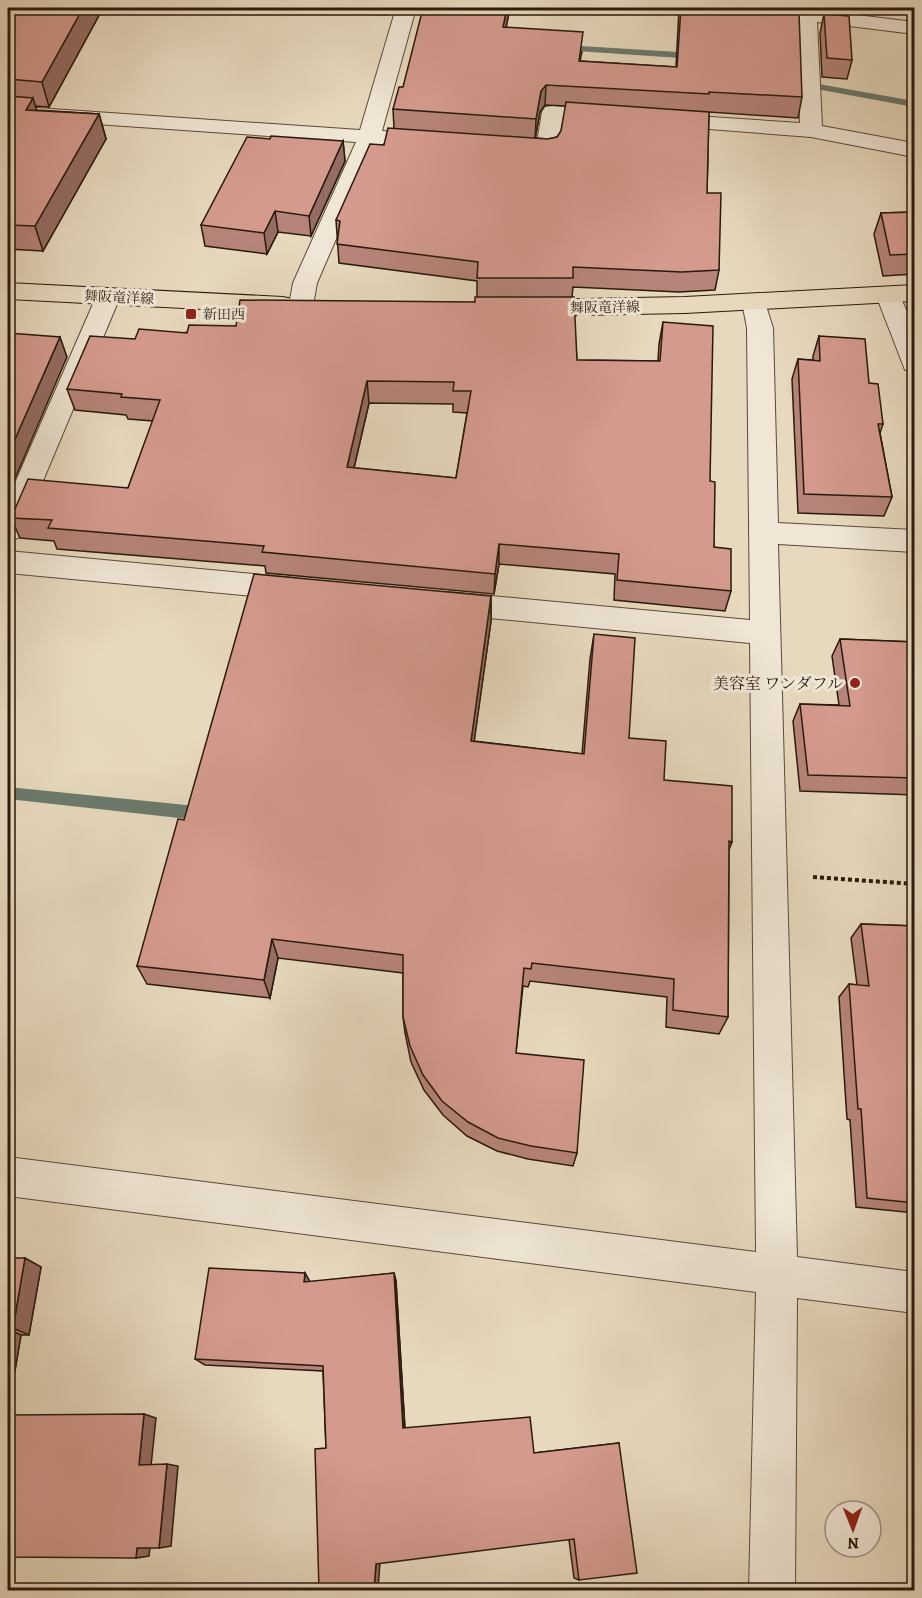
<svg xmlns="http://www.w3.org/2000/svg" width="922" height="1598" font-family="Alegreya,'Noto Serif JP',serif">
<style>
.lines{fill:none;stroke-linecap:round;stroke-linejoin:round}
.stream{fill:#6b7a6d;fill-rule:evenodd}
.minor-casing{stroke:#594a38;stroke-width:2}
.major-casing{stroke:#2a1a0c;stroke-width:2}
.path-far1{stroke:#2a1a0c;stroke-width:2;stroke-dasharray:3 2;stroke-linecap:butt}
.path{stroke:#2a1a0c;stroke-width:4;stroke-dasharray:4 3;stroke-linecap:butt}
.minor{fill:#efe6d5;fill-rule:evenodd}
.major{fill:#e7d9be;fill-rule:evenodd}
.wall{fill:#b6847a;stroke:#2a1a0c;stroke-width:1.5;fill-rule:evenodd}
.shaded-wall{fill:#946c63;stroke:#2a1a0c;stroke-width:1.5}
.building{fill:#d49a8e;stroke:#2a1a0c;stroke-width:1.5;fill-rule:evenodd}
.poi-dot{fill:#8f2418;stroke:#efe6d5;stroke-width:2}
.labels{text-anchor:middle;stroke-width:6;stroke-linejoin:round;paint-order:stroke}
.far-street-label{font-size:14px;fill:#2a1a0c;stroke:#efe6d5}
.far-poi-label{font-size:14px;fill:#2a1a0c;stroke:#efe6d5;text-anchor:start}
.poi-label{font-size:16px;fill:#2a1a0c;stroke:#efe6d5;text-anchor:end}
</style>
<rect width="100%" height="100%" fill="#e7d9be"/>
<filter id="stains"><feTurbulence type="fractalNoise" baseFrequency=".00333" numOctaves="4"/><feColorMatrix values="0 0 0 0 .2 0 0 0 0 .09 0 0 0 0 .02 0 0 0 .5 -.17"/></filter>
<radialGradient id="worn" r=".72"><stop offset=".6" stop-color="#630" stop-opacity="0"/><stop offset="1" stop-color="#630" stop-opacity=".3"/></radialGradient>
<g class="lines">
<path class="stream" d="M 292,8 L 386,10 L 391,13 L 386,16 L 296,11 Z
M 564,45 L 695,53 L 700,56 L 695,59 L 561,50 L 561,46 Z
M 819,84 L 914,101 L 914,107 L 816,89 L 816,85 Z
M 8,787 L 206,807 L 211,809 L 214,814 L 211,819 L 206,821 L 8,799 Z"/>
<defs>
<path id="minor" d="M 396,8 L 416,8 L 382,131 L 431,134 L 439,136 L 442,141 L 439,146 L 431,148 L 377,144 L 317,283 L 313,305 L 310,311 L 301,313 L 292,311 L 289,305 L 293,283 L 356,142 L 8,118 L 8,106 L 360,130 Z
M 796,8 L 816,8 L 816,10 L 914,22 L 914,34 L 817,22 L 822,126 L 914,143 L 914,157 L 811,137 L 657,125 L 654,120 L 657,115 L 665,114 L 800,123 Z
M 553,106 L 608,110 L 616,111 L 619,116 L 616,121 L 608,122 L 563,119 L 558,149 L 555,154 L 547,156 L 507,152 L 504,147 L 507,142 L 537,142 L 542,112 L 545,107 Z
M 888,287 L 897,289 L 914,328 L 914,372 L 905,370 L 876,295 L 879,289 Z
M 108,289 L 117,291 L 120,297 L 22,531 L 18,538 L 8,541 L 8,499 L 96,297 L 99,291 Z
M 754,294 L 763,296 L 773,328 L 778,523 L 914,530 L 914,552 L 778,544 L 797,1257 L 914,1272 L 914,1313 L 797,1298 L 795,1590 L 749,1590 L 756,1292 L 8,1196 L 8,1157 L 756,1252 L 750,643 L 448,614 L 437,611 L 433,603 L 437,595 L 448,592 L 750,620 L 747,328 L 742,302 L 745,296 Z
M 8,551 L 295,578 L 305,581 L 310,589 L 305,597 L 295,600 L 8,573 Z"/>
<path id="major" d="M 8,283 L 283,297 L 292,299 L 295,305 L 292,311 L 283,313 L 8,299 Z
M 914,285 L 914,301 L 685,313 L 530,316 L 521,314 L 518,308 L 521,302 L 530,300 L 685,297 Z"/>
</defs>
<use href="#minor" class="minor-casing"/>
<use href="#major" class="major-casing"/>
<path class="path-far1" d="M 354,8 L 368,8"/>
<path class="path" d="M 813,877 L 914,884"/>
<use href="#minor" class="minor"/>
<use href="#major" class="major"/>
</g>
<path class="wall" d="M 8,8 L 103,8 L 49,107 L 35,106 L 37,110 L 99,114 L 106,139 L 43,251 L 8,249 Z
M 510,8 L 506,27 L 582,52 L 580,61 L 676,67 L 679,8 L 769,8 L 770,10 L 802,97 L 798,118 L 709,112 L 707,193 L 719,270 L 715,290 L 679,292 L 573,287 L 572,297 L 577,360 L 658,361 L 659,344 L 663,322 L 710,481 L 714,547 L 731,591 L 725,611 L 614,600 L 615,574 L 499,564 L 494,594 L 266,573 L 265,566 L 57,549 L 54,541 L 20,538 L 11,518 L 128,488 L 153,421 L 128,419 L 126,415 L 75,410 L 67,389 L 135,339 L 236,326 L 475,302 L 477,297 L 477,281 L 339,263 L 336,220 L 394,128 L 393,109 L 403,87 ZM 545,105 L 566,106 L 561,131 L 557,137 L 548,139 L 535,138 L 540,112 ZM 369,403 L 453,404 L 453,412 L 467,413 L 456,478 L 354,468 Z
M 824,14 L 852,60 L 847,79 L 822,77 L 820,33 Z
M 270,139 L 343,141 L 345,161 L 311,236 L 278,232 L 267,254 L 205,246 L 201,225 Z
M 915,212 L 915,274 L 883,276 L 874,234 L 881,213 Z
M 819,336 L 869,383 L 883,424 L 880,433 L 892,497 L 884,516 L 798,513 L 792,379 L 798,359 L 813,360 L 813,356 Z
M 491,596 L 491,621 L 474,741 L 582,754 L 590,659 L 594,634 L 629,738 L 664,780 L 732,842 L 729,850 L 728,1017 L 719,1034 L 666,1027 L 667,997 L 530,981 L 528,987 L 523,986 L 516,1053 L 577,1153 L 573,1166 L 528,1159 L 497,1151 L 467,1136 L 443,1115 L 424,1090 L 411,1062 L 405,1033 L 403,1017 L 403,973 L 278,958 L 270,998 L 147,984 L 137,966 L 184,820 Z
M 840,639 L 915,642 L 915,795 L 800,791 L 793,721 L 800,704 L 839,705 L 832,656 Z
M 861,924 L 915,926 L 915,1213 L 856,1207 L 850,1120 L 847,1119 L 839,997 L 849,984 L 857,985 L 851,938 Z
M 8,1258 L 41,1267 L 29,1335 L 21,1335 L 8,1412 Z
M 305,1273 L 310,1282 L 394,1273 L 396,1281 L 405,1428 L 534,1453 L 619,1443 L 579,1580 L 574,1578 L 569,1540 L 326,1448 L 323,1371 L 205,1365 L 195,1359 Z
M 911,1523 L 915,1523 L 915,1544 Z"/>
<path class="shaded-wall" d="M 83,8 L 103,8 L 49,107 L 42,82 Z
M 507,8 L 510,8 L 502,47 L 503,27 Z
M 546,85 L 545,105 L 540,112 L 535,140 L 536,119 L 541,91 Z
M 33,98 L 40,122 L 26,110 Z
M 99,114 L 106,139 L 43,251 L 35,226 Z
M 343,141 L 345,161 L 311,236 L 309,216 Z
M 275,211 L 278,232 L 267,254 L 264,233 Z
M 60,337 L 67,357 L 8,495 L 8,455 Z
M 367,381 L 369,403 L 349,489 L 347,467 Z
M 499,544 L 499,564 L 494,594 L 495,574 Z
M 491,596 L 491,621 L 471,764 L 471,741 Z
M 272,939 L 278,958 L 270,998 L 264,980 Z
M 25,1258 L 41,1267 L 29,1335 L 13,1328 Z
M 305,1273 L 310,1282 L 304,1282 Z
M 394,1273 L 396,1281 L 405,1431 L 403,1428 Z
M 8,1329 L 21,1335 L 8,1412 Z
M 144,1414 L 156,1418 L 151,1466 L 139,1465 Z
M 167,1464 L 178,1466 L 171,1546 L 159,1548 Z
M 150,1547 L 149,1556 L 136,1558 L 137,1548 Z
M 380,1562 L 378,1590 L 374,1590 L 376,1564 Z"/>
<path class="building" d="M 8,8 L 83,8 L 42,82 L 8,79 Z
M 423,8 L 507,8 L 503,27 L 583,32 L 579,61 L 677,67 L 681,8 L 769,8 L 770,10 L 799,12 L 802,97 L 709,92 L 709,94 L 546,85 L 541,91 L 536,119 L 393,109 L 399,87 L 403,87 Z
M 824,14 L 849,16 L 852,60 L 827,58 Z
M 8,96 L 33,98 L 26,110 L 99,114 L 35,226 L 8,225 Z
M 566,102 L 709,112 L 707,193 L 721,193 L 719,270 L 682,272 L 573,267 L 573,278 L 477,278 L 478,262 L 337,244 L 340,221 L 336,220 L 370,144 L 384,145 L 388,128 L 548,139 L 557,137 L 561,131 Z
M 271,136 L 343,141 L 309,216 L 275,211 L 264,233 L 201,225 L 247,137 L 270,139 Z
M 915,212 L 915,254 L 890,255 L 881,213 Z
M 475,297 L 574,297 L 577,360 L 660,361 L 663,322 L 713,326 L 710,481 L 715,482 L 714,547 L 731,549 L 731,591 L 617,580 L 619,554 L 499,544 L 495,574 L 262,552 L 264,546 L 48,528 L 52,520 L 11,518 L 28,479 L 128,488 L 160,400 L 121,397 L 122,394 L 67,389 L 90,336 L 135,339 L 139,329 L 187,333 L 189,325 L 236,326 L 240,300 L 475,302 ZM 367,381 L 454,382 L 453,391 L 471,391 L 456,478 L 347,467 Z
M 8,333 L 60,337 L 8,455 Z
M 819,336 L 865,339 L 869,383 L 878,384 L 883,424 L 878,424 L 892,497 L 804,494 L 798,359 L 820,361 Z
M 254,574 L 491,596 L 471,741 L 584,754 L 594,634 L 635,638 L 629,738 L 666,741 L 664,780 L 732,786 L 732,842 L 729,841 L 728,1017 L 673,1010 L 674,979 L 532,963 L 531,969 L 524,968 L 516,1053 L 584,1060 L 577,1153 L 531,1146 L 498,1138 L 468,1122 L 442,1101 L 423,1075 L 410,1046 L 403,1017 L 403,955 L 272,939 L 264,980 L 137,966 L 178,819 L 184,820 Z
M 840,639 L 915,642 L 915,778 L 808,775 L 800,704 L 850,706 Z
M 861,924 L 915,926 L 915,1203 L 867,1198 L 861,1109 L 858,1109 L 849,984 L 869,986 Z
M 8,1258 L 25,1258 L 13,1328 L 8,1328 Z
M 209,1268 L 305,1273 L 304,1282 L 394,1273 L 403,1428 L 530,1417 L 534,1453 L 619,1443 L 637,1573 L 579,1580 L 574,1539 L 376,1564 L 374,1590 L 319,1590 L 315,1449 L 326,1448 L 323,1366 L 195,1359 Z
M 144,1414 L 139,1465 L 167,1464 L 159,1548 L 137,1548 L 136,1558 L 8,1557 L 8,1415 Z"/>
<g class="poi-dot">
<rect x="185" y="308" width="12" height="12" rx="3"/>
<circle cx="855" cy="683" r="6"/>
</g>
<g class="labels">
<g class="far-street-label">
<text transform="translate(119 297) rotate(3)" y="5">舞阪竜洋線</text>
<text transform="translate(605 307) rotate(-1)" y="5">舞阪竜洋線</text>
</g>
<g class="far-poi-label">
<text x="203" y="319">新田西</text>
</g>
<g class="poi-label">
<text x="843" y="689">美容室 ワンダフル</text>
</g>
</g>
<rect width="922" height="1598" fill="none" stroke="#e7d9be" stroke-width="30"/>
<rect x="9" y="9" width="904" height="1580" fill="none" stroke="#2a1a0c" stroke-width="3"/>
<rect x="15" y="15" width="892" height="1568" fill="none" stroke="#2a1a0c" stroke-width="1.5"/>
<g transform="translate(853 1529) rotate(179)"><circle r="28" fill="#efe6d5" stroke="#a09485" stroke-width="1.5"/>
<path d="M0-4.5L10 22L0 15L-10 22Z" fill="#8f2418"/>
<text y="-9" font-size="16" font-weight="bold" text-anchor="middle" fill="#2a1a0c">N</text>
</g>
<rect width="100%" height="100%" filter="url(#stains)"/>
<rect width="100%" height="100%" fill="url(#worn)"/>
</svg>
